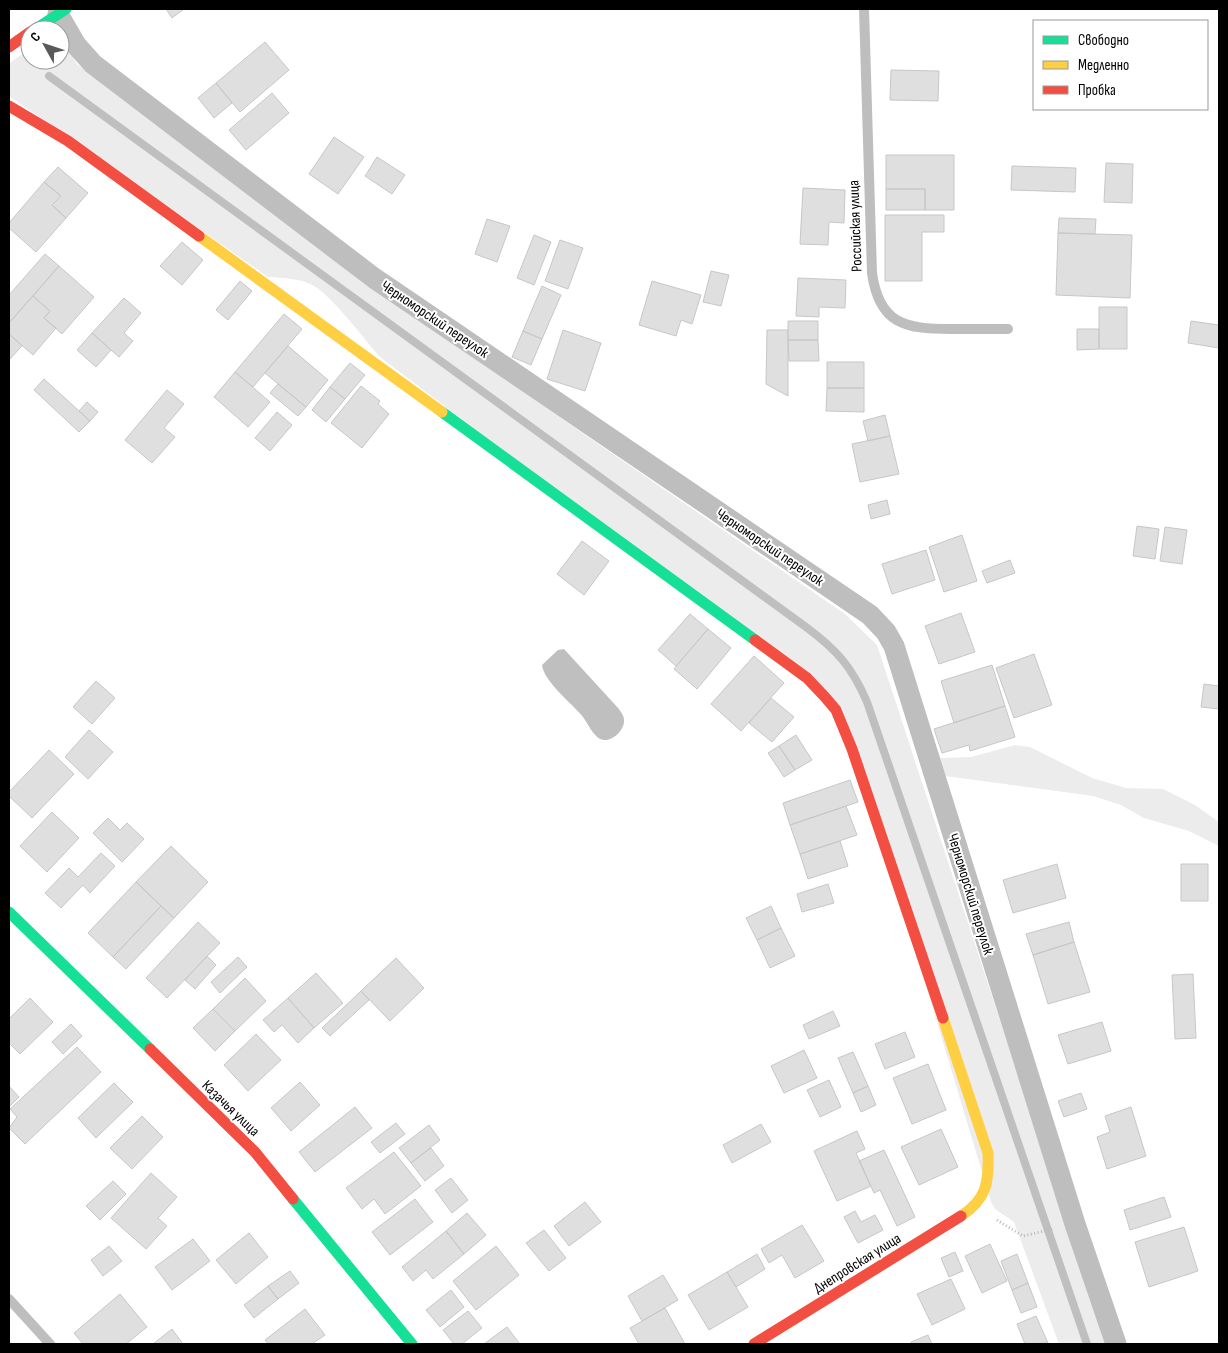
<svg xmlns="http://www.w3.org/2000/svg" width="1228" height="1353" font-family="'Sofia Sans Condensed',sans-serif">
<style>
.green{fill:#ececec}
.water{fill:#bfbfbf}
.lines{fill:none;stroke-linecap:round;stroke-linejoin:round}
.stream{stroke:#bfbfbf;stroke-width:8}
.building{fill:#dfdfdf;stroke:#c7c7c7}
.path{stroke:#b9b9b9;stroke-width:3;stroke-dasharray:1 2.5;stroke-linecap:butt}
.lane{stroke:#bebebe;stroke-width:10}
.street{stroke:#bebebe;stroke-width:21}
.fast{stroke:#16e098;stroke-width:11}
.slow{stroke:#ffcf43;stroke-width:11}
.jam{stroke:#f24e42;stroke-width:11}
.labels{text-anchor:middle;stroke-width:4;stroke-linejoin:round;paint-order:stroke}
.street-label{font-size:15px;fill:#000;stroke:#fff}
</style>
<rect width="100%" height="100%" fill="#fff"/>
<path class="green" d="M 60,38 L 77,64 L 369,286 L 845,614 L 877,645 L 1106,1344 L 1059,1344 L 1014,1222 L 995,1209 L 991,1202 L 843,709 L 380,357 C 365,340 331,295 314,286 C 300,278 283,278 268,277 L 9,96 L 9,63 L 30,49 L 30,60 L 60,60 Z
M 1015,745 L 1030,747 L 1092,778 L 1126,788 L 1163,789 L 1195,805 L 1219,822 L 1219,846 L 1189,831 L 1144,818 L 1121,805 L 1093,796 L 945,776 L 940,758 L 971,757 Z"/>
<path class="water" d="M 564,649 L 619,709 C 621,712 624,716 624,720 C 625,730 611,744 600,739 C 593,735 588,724 583,717 C 572,703 544,682 542,665 L 558,650 Z"/>
<g class="lines">
<path class="stream" d="M 49,76 L 806,627 C 837,650 852,667 867,702 L 1087,1344"/>
</g>
<path class="building" d="M 166,9 L 184,9 L 172,18 Z
M 265,42 L 289,70 L 240,112 L 216,83 Z
M 891,70 L 939,71 L 938,101 L 890,100 Z
M 216,83 L 232,103 L 214,118 L 198,98 Z
M 272,93 L 289,113 L 246,150 L 229,130 Z
M 334,137 L 364,157 L 338,194 L 309,174 Z
M 886,155 L 954,155 L 954,210 L 925,210 L 925,189 L 886,189 Z
M 377,157 L 405,175 L 392,194 L 365,176 Z
M 1106,163 L 1133,164 L 1132,203 L 1104,202 Z
M 1012,166 L 1076,168 L 1075,192 L 1011,190 Z
M 58,167 L 88,193 L 66,218 L 52,205 L 61,196 L 44,182 Z
M 44,182 L 61,196 L 52,205 L 66,218 L 36,252 L 9,228 L 9,223 Z
M 803,188 L 845,190 L 844,223 L 829,222 L 828,245 L 800,244 Z
M 886,189 L 925,189 L 925,210 L 886,210 Z
M 885,215 L 944,215 L 944,232 L 922,232 L 922,281 L 885,281 Z
M 1059,218 L 1096,219 L 1095,234 L 1058,233 Z
M 487,219 L 510,226 L 497,262 L 475,254 Z
M 1058,233 L 1132,235 L 1130,298 L 1056,295 Z
M 534,235 L 551,242 L 534,285 L 517,278 Z
M 560,240 L 583,248 L 568,289 L 545,281 Z
M 182,242 L 203,260 L 182,285 L 160,266 Z
M 45,254 L 59,266 L 9,323 L 9,295 Z
M 59,266 L 94,297 L 62,334 L 44,318 L 50,311 L 33,296 Z
M 711,271 L 729,275 L 721,306 L 703,302 Z
M 798,278 L 846,280 L 845,308 L 819,307 L 819,317 L 796,316 Z
M 240,281 L 252,291 L 228,320 L 216,310 Z
M 652,281 L 701,295 L 692,324 L 681,320 L 676,336 L 639,325 Z
M 542,286 L 561,295 L 542,339 L 523,331 Z
M 33,296 L 50,311 L 44,318 L 56,328 L 33,355 L 9,334 L 9,323 Z
M 124,298 L 141,313 L 124,333 L 133,341 L 119,357 L 92,333 Z
M 1099,307 L 1127,307 L 1127,349 L 1099,349 Z
M 284,314 L 302,329 L 253,387 L 235,372 Z
M 788,321 L 818,321 L 818,340 L 788,340 Z
M 1191,321 L 1219,325 L 1219,348 L 1188,343 Z
M 1077,329 L 1099,329 L 1099,349 L 1077,350 Z
M 563,330 L 601,343 L 585,391 L 547,379 Z
M 767,330 L 788,330 L 788,396 L 766,384 Z
M 523,331 L 542,339 L 531,365 L 512,357 Z
M 92,333 L 111,350 L 96,367 L 77,350 Z
M 9,334 L 22,346 L 9,360 Z
M 788,340 L 818,340 L 819,361 L 789,361 Z
M 288,346 L 328,380 L 306,407 L 265,373 Z
M 827,362 L 864,362 L 864,388 L 827,388 Z
M 350,363 L 365,375 L 345,399 L 330,387 Z
M 235,372 L 270,402 L 248,427 L 214,397 Z
M 44,379 L 90,421 L 79,432 L 34,390 Z
M 278,384 L 306,407 L 298,416 L 270,393 Z
M 361,386 L 380,401 L 378,404 L 389,414 L 362,448 L 331,423 Z
M 330,387 L 345,399 L 326,422 L 312,410 Z
M 827,388 L 864,388 L 864,412 L 826,411 Z
M 167,390 L 184,404 L 164,428 L 175,437 L 152,463 L 125,440 Z
M 87,402 L 98,412 L 90,421 L 79,411 Z
M 277,412 L 292,425 L 270,451 L 255,438 Z
M 885,415 L 890,436 L 868,441 L 863,421 Z
M 890,436 L 899,474 L 860,482 L 852,444 Z
M 887,500 L 890,514 L 871,519 L 868,505 Z
M 1137,526 L 1159,529 L 1155,559 L 1133,556 Z
M 1165,527 L 1187,530 L 1182,564 L 1160,561 Z
M 962,535 L 977,581 L 944,592 L 929,547 Z
M 582,541 L 609,561 L 584,595 L 557,574 Z
M 926,550 L 935,580 L 892,594 L 882,564 Z
M 1010,560 L 1015,573 L 987,583 L 982,571 Z
M 961,613 L 975,652 L 939,664 L 925,626 Z
M 690,614 L 708,629 L 676,666 L 658,650 Z
M 708,629 L 731,648 L 697,689 L 674,669 Z
M 1034,654 L 1052,705 L 1014,718 L 996,668 Z
M 754,656 L 784,683 L 741,731 L 711,704 Z
M 992,665 L 1005,706 L 954,723 L 941,681 Z
M 96,681 L 115,698 L 92,724 L 73,707 Z
M 1204,684 L 1219,686 L 1219,709 L 1201,707 Z
M 771,698 L 794,717 L 772,742 L 749,723 Z
M 1005,706 L 1015,737 L 970,751 L 969,745 L 942,753 L 934,729 Z
M 89,730 L 113,752 L 88,779 L 65,757 Z
M 796,735 L 812,760 L 795,770 L 779,746 Z
M 779,746 L 795,770 L 784,777 L 768,753 Z
M 49,750 L 74,774 L 32,818 L 9,796 L 9,792 Z
M 850,780 L 858,802 L 790,825 L 783,803 Z
M 846,806 L 857,835 L 800,854 L 790,825 Z
M 52,812 L 79,838 L 47,872 L 20,846 Z
M 108,818 L 120,830 L 127,823 L 144,839 L 122,862 L 93,833 Z
M 840,841 L 848,866 L 808,879 L 800,854 Z
M 171,846 L 208,882 L 174,918 L 136,882 Z
M 101,853 L 115,866 L 90,893 L 83,885 L 61,908 L 45,893 L 69,868 L 78,877 Z
M 1057,864 L 1066,898 L 1013,913 L 1003,880 Z
M 1181,864 L 1208,864 L 1208,901 L 1181,901 Z
M 136,882 L 161,906 L 113,957 L 88,933 Z
M 828,884 L 834,903 L 802,912 L 797,894 Z
M 161,906 L 174,918 L 126,969 L 113,957 Z
M 771,906 L 781,928 L 757,940 L 746,918 Z
M 198,922 L 220,943 L 167,998 L 146,978 Z
M 1069,922 L 1074,942 L 1033,955 L 1026,934 Z
M 781,928 L 795,956 L 770,968 L 757,940 Z
M 1074,942 L 1090,992 L 1048,1004 L 1033,955 Z
M 207,956 L 216,965 L 195,989 L 185,980 Z
M 238,957 L 247,967 L 220,993 L 211,982 Z
M 396,958 L 424,988 L 390,1021 L 361,991 Z
M 316,973 L 343,1003 L 314,1028 L 288,998 Z
M 1193,974 L 1196,1038 L 1175,1039 L 1172,975 Z
M 245,978 L 266,1001 L 235,1031 L 213,1009 Z
M 361,991 L 369,1000 L 330,1036 L 322,1028 Z
M 30,998 L 53,1022 L 20,1054 L 9,1043 L 9,1019 Z
M 288,998 L 314,1028 L 298,1043 L 282,1025 L 274,1032 L 263,1020 Z
M 213,1009 L 235,1031 L 215,1051 L 193,1028 Z
M 833,1011 L 840,1026 L 809,1039 L 803,1025 Z
M 1102,1022 L 1111,1051 L 1068,1064 L 1058,1035 Z
M 71,1024 L 82,1036 L 63,1054 L 52,1042 Z
M 905,1032 L 915,1057 L 885,1069 L 875,1044 Z
M 256,1034 L 281,1060 L 248,1091 L 224,1065 Z
M 77,1047 L 101,1072 L 25,1144 L 9,1128 L 17,1117 L 10,1109 Z
M 804,1050 L 817,1078 L 784,1093 L 771,1066 Z
M 853,1052 L 868,1086 L 853,1093 L 838,1058 Z
M 928,1064 L 946,1110 L 912,1124 L 893,1078 Z
M 829,1080 L 841,1107 L 820,1117 L 807,1090 Z
M 300,1082 L 320,1105 L 291,1131 L 271,1108 Z
M 114,1083 L 133,1102 L 96,1138 L 78,1118 Z
M 9,1086 L 19,1097 L 9,1107 Z
M 868,1086 L 876,1105 L 861,1112 L 853,1093 Z
M 1081,1093 L 1087,1109 L 1064,1117 L 1058,1101 Z
M 355,1107 L 372,1128 L 315,1172 L 299,1152 Z
M 1131,1107 L 1146,1156 L 1107,1169 L 1097,1137 L 1110,1132 L 1105,1116 Z
M 142,1116 L 163,1137 L 132,1169 L 110,1148 Z
M 396,1123 L 405,1134 L 380,1153 L 371,1142 Z
M 761,1124 L 771,1142 L 732,1163 L 723,1145 Z
M 429,1125 L 440,1140 L 411,1163 L 399,1148 Z
M 941,1129 L 958,1167 L 919,1185 L 901,1147 Z
M 857,1131 L 865,1149 L 856,1153 L 871,1186 L 837,1201 L 814,1151 Z
M 431,1148 L 444,1166 L 425,1181 L 411,1163 Z
M 884,1150 L 915,1217 L 897,1226 L 880,1190 L 874,1193 L 859,1161 Z
M 394,1152 L 421,1186 L 385,1214 L 374,1199 L 362,1209 L 346,1188 Z
M 151,1173 L 177,1197 L 158,1218 L 167,1226 L 146,1249 L 111,1218 Z
M 451,1178 L 468,1200 L 452,1213 L 435,1190 Z
M 113,1181 L 126,1194 L 100,1220 L 86,1206 Z
M 1164,1197 L 1171,1217 L 1130,1230 L 1124,1210 Z
M 415,1199 L 433,1222 L 390,1255 L 372,1232 Z
M 585,1202 L 601,1222 L 569,1246 L 554,1226 Z
M 855,1211 L 861,1222 L 875,1215 L 883,1230 L 858,1243 L 844,1217 Z
M 467,1213 L 486,1235 L 464,1254 L 446,1231 Z
M 802,1225 L 824,1261 L 795,1278 L 782,1255 L 769,1263 L 761,1249 Z
M 1184,1227 L 1198,1271 L 1149,1287 L 1135,1242 Z
M 544,1230 L 566,1258 L 549,1271 L 526,1243 Z
M 446,1231 L 464,1254 L 433,1279 L 426,1270 L 413,1281 L 402,1267 Z
M 249,1233 L 268,1257 L 236,1284 L 216,1260 Z
M 193,1239 L 210,1261 L 172,1290 L 155,1267 Z
M 990,1244 L 1007,1281 L 982,1293 L 965,1256 Z
M 109,1246 L 122,1261 L 103,1276 L 91,1260 Z
M 496,1246 L 519,1275 L 476,1310 L 453,1281 Z
M 955,1252 L 963,1271 L 949,1277 L 941,1258 Z
M 757,1254 L 765,1269 L 736,1287 L 727,1272 Z
M 1017,1254 L 1028,1283 L 1012,1290 L 1001,1261 Z
M 290,1271 L 299,1283 L 278,1299 L 268,1286 Z
M 727,1272 L 748,1307 L 709,1330 L 688,1295 Z
M 663,1275 L 678,1300 L 642,1321 L 628,1296 Z
M 951,1279 L 965,1309 L 932,1325 L 917,1294 Z
M 1028,1283 L 1037,1307 L 1021,1313 L 1012,1290 Z
M 268,1286 L 278,1299 L 254,1318 L 244,1305 Z
M 451,1290 L 464,1307 L 440,1327 L 426,1310 Z
M 120,1294 L 147,1327 L 126,1344 L 83,1344 L 74,1333 Z
M 665,1308 L 685,1344 L 639,1344 L 630,1328 Z
M 305,1309 L 325,1335 L 312,1344 L 268,1344 L 265,1340 Z
M 468,1311 L 482,1328 L 462,1344 L 454,1344 L 443,1330 Z
M 1036,1316 L 1048,1343 L 1025,1344 L 1017,1324 Z
M 507,1327 L 520,1344 L 484,1344 Z
M 172,1329 L 183,1344 L 153,1344 Z
M 928,1335 L 932,1344 L 912,1344 L 911,1342 Z"/>
<g class="lines">
<path class="path" d="M 997,1220 L 1023,1236 L 1053,1229"/>
<path class="lane" d="M 864,9 L 872,273 C 879,324 905,329 951,329 C 970,329 989,329 1008,329
M 9,1299 L 50,1344"/>
<path class="street" d="M 58,14 L 76,45 L 93,64 L 374,278 L 870,615 L 886,632 L 894,646 L 1075,1224 L 1116,1344"/>
<path class="fast" d="M 34,30 L 66,9
M 442,412 L 755,640
M 9,912 L 150,1049
M 293,1199 L 412,1344"/>
<path class="slow" d="M 199,236 L 442,412
M 943,1018 L 988,1153 C 989,1182 987,1199 961,1216"/>
<path class="jam" d="M 9,47 L 30,32
M 9,106 L 68,141 L 199,236
M 755,640 L 807,678 L 825,697 L 836,710 L 852,749 L 943,1018
M 150,1049 L 255,1152 L 293,1199
M 754,1344 L 961,1216"/>
</g>
<g class="labels">
<g class="street-label">
<text transform="translate(855 226) rotate(-92)" y="5">Российская улица</text>
<text transform="translate(435 319) rotate(34)" y="5">Черноморский переулок</text>
<text transform="translate(770 547) rotate(34)" y="5">Черноморский переулок</text>
<text transform="translate(971 894) rotate(73)" y="5">Черноморский переулок</text>
<text transform="translate(231 1108) rotate(44)" y="5">Казачья улица</text>
<text transform="translate(857 1263) rotate(-32)" y="5">Днепровская улица</text>
</g>
</g>
<rect width="1228" height="1353" fill="none" stroke="#000000" stroke-width="20"/>
<rect x="1033" y="20" width="175" height="90" fill="#ffffff" stroke="#999999"/>
<rect x="1043" y="36" width="25" height="8" fill="#16e098" stroke="#999999"/>
<text x="1078" y="45" font-size="15" fill="#000000">Свободно</text>
<rect x="1043" y="61" width="25" height="8" fill="#ffcf43" stroke="#999999"/>
<text x="1078" y="70" font-size="15" fill="#000000">Медленно</text>
<rect x="1043" y="86" width="25" height="8" fill="#f24e42" stroke="#999999"/>
<text x="1078" y="95" font-size="15" fill="#000000">Пробка</text>
<g transform="translate(45 45) rotate(310)"><circle r="24" fill="#ffffff" stroke="#999999"/>
<path d="M0-4L9 19L0 12L-9 19Z" fill="#595959"/>
<text y="-8" font-size="14" font-weight="bold" text-anchor="middle" fill="#000000">С</text>
</g>
</svg>
